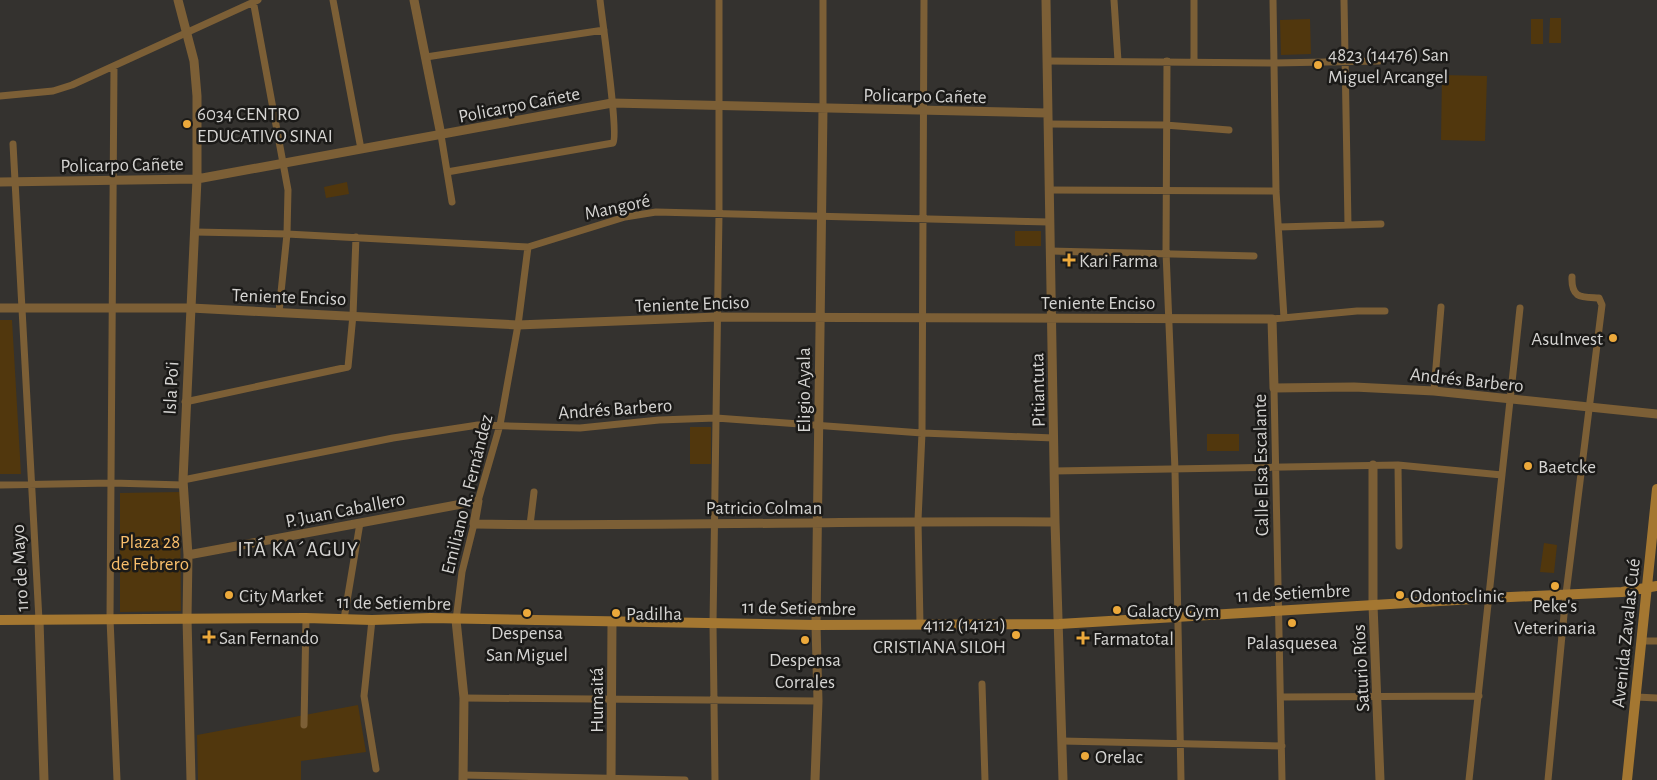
<svg xmlns="http://www.w3.org/2000/svg" width="1657" height="780" font-family="'Alegreya Sans',sans-serif">
<style>
.green{fill:#51370d}
.lines{fill:none;stroke-linecap:round;stroke-linejoin:round}
.minor{stroke:#7c5f36;stroke-width:7}
.tertiary{stroke:#7c5f36;stroke-width:9}
.secondary{stroke:#a47731;stroke-width:10}
.poi-dot{fill:#eca93b;stroke:#1b1a18;stroke-width:2}
.labels{text-anchor:middle;stroke-width:5;stroke-linejoin:round;paint-order:stroke}
.poi-label{font-size:19px;fill:#d5d4d2;stroke:#1b1a18;text-anchor:start}
.street-label{font-size:19px;fill:#d5d4d2;stroke:#1b1a18}
.park-label{font-size:19px;fill:#f8be6b;stroke:#1b1a18}
.quarter-label{font-size:21px;letter-spacing:1px;fill:#d5d4d2;stroke:#1b1a18}
</style>
<rect width="100%" height="100%" fill="#34322f"/>
<path class="green" d="M 1550,18 L 1561,18 L 1561,43 L 1549,43 Z
M 1310,19 L 1311,54 L 1281,55 L 1280,20 Z
M 1531,19 L 1543,19 L 1543,44 L 1531,44 Z
M 1442,75 L 1487,76 L 1485,141 L 1441,140 Z
M 347,182 L 349,194 L 326,198 L 324,187 Z
M 1015,231 L 1041,231 L 1041,246 L 1015,246 Z
M 0,320 L 12,320 L 21,474 L 0,474 Z
M 690,427 L 711,427 L 711,464 L 690,464 Z
M 1207,434 L 1239,434 L 1239,451 L 1207,451 Z
M 180,492 L 181,611 L 120,612 L 120,493 Z
M 1544,543 L 1557,545 L 1554,573 L 1540,572 Z
M 358,705 L 366,752 L 301,761 L 301,780 L 198,780 L 197,735 Z"/>
<g class="lines">
<path class="minor" d="M 253,0 L 288,190 L 287,234 L 279,312
M 333,0 L 361,149
M 1114,0 L 1118,61
M 1194,0 L 1194,61
M 1273,0 L 1276,191 L 1284,318
M 1344,0 L 1348,225
M 426,57 L 604,30
M 1047,61 L 1274,63 L 1379,61
M 1167,61 L 1166,252 L 1175,470 L 1181,780
M 114,66 L 110,619 L 117,780
M 0,96 L 53,91 L 72,85 L 258,0
M 823,108 L 823,0
M 1048,124 L 1165,125 L 1229,130
M 441,135 L 452,202
M 13,144 L 39,620
M 447,172 L 613,143 C 619,135 602,19 600,0
M 1049,190 L 1276,191
M 1279,227 L 1381,224
M 195,232 L 287,234 L 528,247 L 625,217 L 656,212 L 1049,222
M 1050,251 L 1254,256
M 1272,319 L 1357,311 L 1385,311
M 1274,388 L 1282,780
M 1434,391 L 1441,307
M 185,402 L 348,367 L 353,315 L 356,237
M 1398,465 L 1399,546
M 1054,471 L 1398,465 L 1502,475
M 183,480 L 393,438 L 478,425 L 580,428 L 659,420 L 716,418 L 922,433 L 1054,438
M 0,485 L 112,483 L 183,485
M 478,501 L 500,425 L 518,325 L 528,247
M 530,525 L 534,492
M 344,619 L 360,523
M 372,620 L 364,696 L 376,769
M 456,620 L 462,572 L 474,524
M 920,625 L 918,520 L 922,433 L 924,0
M 1642,641 L 1657,641
M 982,684 L 985,780
M 1281,697 L 1479,696
M 1636,697 L 1657,698
M 464,698 L 818,701
M 304,725 L 306,618
M 1062,741 L 1282,746
M 463,775 L 685,780
M 715,780 L 713,624 L 719,214 L 719,0
M 1469,780 L 1520,308
M 1548,780 L 1566,594 L 1602,305 L 1599,298 C 1582,297 1571,299 1572,277"/>
<path class="tertiary" d="M 178,0 L 194,61 L 197,96 L 197,179 L 183,480 L 188,555 L 187,618 L 191,780
M 414,0 L 441,135
M 1046,0 L 1055,522 L 1063,780
M 0,182 L 197,179 L 612,103 L 1047,113
M 0,308 L 191,308 L 518,325 L 717,317 L 1272,319 L 1274,388 L 1354,387 L 1434,391 L 1657,414
M 1373,465 L 1373,605 L 1380,780
M 188,555 L 478,501 L 474,524 C 667,527 861,520 1055,522
M 39,620 L 44,780
M 456,620 L 464,698 L 463,780
M 611,780 L 612,621
M 815,780 L 818,701 L 816,625 L 823,108"/>
<path class="secondary" d="M 0,620 L 306,618 L 372,620 L 430,618 L 816,625 L 1059,624 L 1490,598 L 1622,592 L 1657,586
M 1627,780 L 1657,489"/>
</g>
<g class="poi-dot">
<circle cx="1318" cy="65" r="5"/>
<circle cx="187" cy="124" r="5"/>
<path d="M1066.5 252.5h5v5h5v5h-5v5h-5v-5h-5v-5h5z"/>
<circle cx="1613" cy="338" r="5"/>
<circle cx="1528" cy="466" r="5"/>
<circle cx="1555" cy="586" r="5"/>
<circle cx="229" cy="595" r="5"/>
<circle cx="1400" cy="595" r="5"/>
<circle cx="1117" cy="610" r="5"/>
<circle cx="527" cy="613" r="5"/>
<circle cx="616" cy="613" r="5"/>
<circle cx="1292" cy="623" r="5"/>
<circle cx="1016" cy="635" r="5"/>
<path d="M206.5 629.5h5v5h5v5h-5v5h-5v-5h-5v-5h5z"/>
<path d="M1080.5 630.5h5v5h5v5h-5v5h-5v-5h-5v-5h5z"/>
<circle cx="805" cy="640" r="5"/>
<circle cx="1085" cy="756" r="5"/>
</g>
<g class="labels">
<g class="poi-label">
<text x="1328" y="61">4823 (14476) San<tspan x="1328" dy="22">Miguel Arcangel</tspan></text>
<text x="197" y="120">6034 CENTRO<tspan x="197" dy="22">EDUCATIVO SINAI</tspan></text>
<text x="1079" y="267">Kari Farma</text>
<text x="1603" y="345" text-anchor="end">AsuInvest</text>
<text x="1538" y="473">Baetcke</text>
<text x="239" y="602">City Market</text>
<text x="1410" y="602">Odontoclinic</text>
<text x="1555" y="612" text-anchor="middle">Peke's<tspan x="1555" dy="22">Veterinaria</tspan></text>
<text x="1127" y="617">Galacty Gym</text>
<text x="626" y="620">Padilha</text>
<text x="1006" y="631" text-anchor="end">4112 (14121)<tspan x="1006" dy="22">CRISTIANA SILOH</tspan></text>
<text x="527" y="639" text-anchor="middle">Despensa<tspan x="527" dy="22">San Miguel</tspan></text>
<text x="219" y="644">San Fernando</text>
<text x="1093" y="645">Farmatotal</text>
<text x="1292" y="649" text-anchor="middle">Palasquesea</text>
<text x="805" y="666" text-anchor="middle">Despensa<tspan x="805" dy="22">Corrales</tspan></text>
<text x="1095" y="763">Orelac</text>
</g>
<g class="street-label">
<text transform="translate(925 95) rotate(1)" y="7">Policarpo Cañete</text>
<text transform="translate(519 104) rotate(-11)" y="7">Policarpo Cañete</text>
<text transform="translate(122 164) rotate(-1)" y="7">Policarpo Cañete</text>
<text transform="translate(617 206) rotate(-12)" y="7">Mangoré</text>
<text transform="translate(289 296) rotate(2)" y="7">Teniente Enciso</text>
<text x="1098" y="309">Teniente Enciso</text>
<text transform="translate(692 303) rotate(-2)" y="7">Teniente Enciso</text>
<text transform="translate(1467 379) rotate(6)" y="7">Andrés Barbero</text>
<text transform="translate(170 388) rotate(-87)" y="7">Isla Po'i</text>
<text transform="translate(803 390) rotate(-90)" y="7">Eligio Ayala</text>
<text transform="translate(1037 390) rotate(-91)" y="7">Pitiantuta</text>
<text transform="translate(615 408) rotate(-4)" y="7">Andrés Barbero</text>
<text transform="translate(1260 465) rotate(-91)" y="7">Calle Elsa Escalante</text>
<text transform="translate(466 494) rotate(-76)" y="7">Emiliano R. Fernández</text>
<text x="764" y="514">Patricio Colman</text>
<text transform="translate(345 509) rotate(-11)" y="7">P. Juan Caballero</text>
<text transform="translate(19 568) rotate(-93)" y="7">1ro de Mayo</text>
<text transform="translate(1293 592) rotate(-3)" y="7">11 de Setiembre</text>
<text transform="translate(394 602) rotate(1)" y="7">11 de Setiembre</text>
<text transform="translate(799 607) rotate(1)" y="7">11 de Setiembre</text>
<text transform="translate(1625 633) rotate(-84)" y="7">Avenida Zavalas Cué</text>
<text transform="translate(1360 668) rotate(-93)" y="7">Saturio Ríos</text>
<text transform="translate(596 700) rotate(-90)" y="7">Humaitá</text>
</g>
<g class="park-label">
<text x="150" y="548">Plaza 28<tspan x="150" dy="22">de Febrero</tspan></text>
</g>
<g class="quarter-label">
<text x="298" y="556">ITÁ KA´AGUY</text>
</g>
</g>
</svg>
